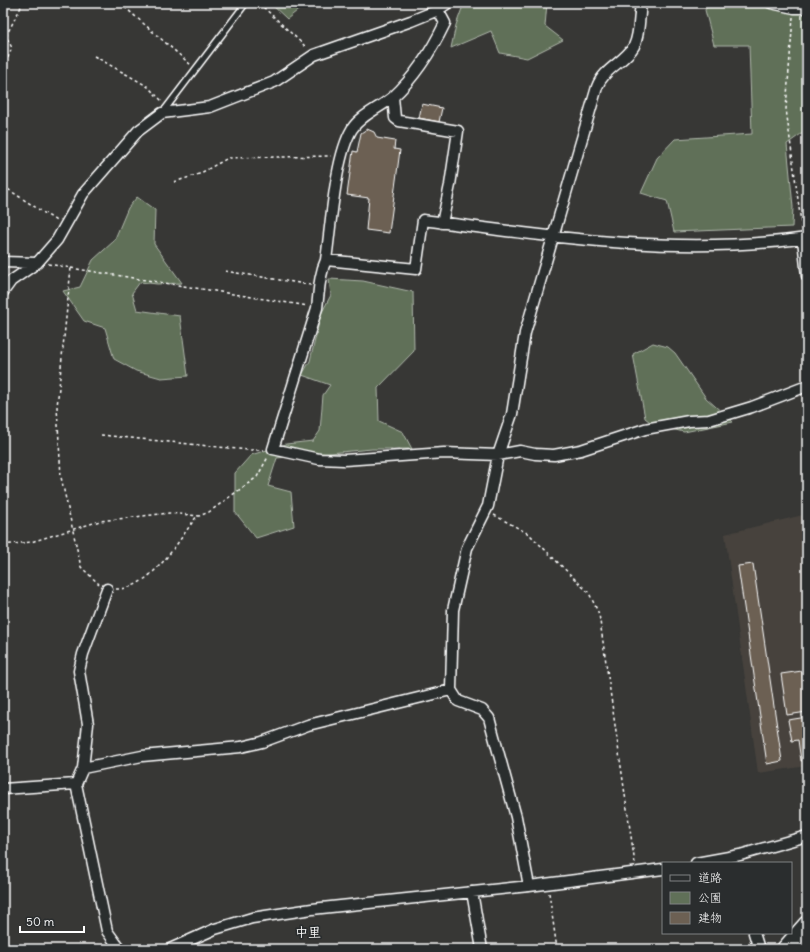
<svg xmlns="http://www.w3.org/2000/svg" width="810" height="952" font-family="Delius,'Klee One',sans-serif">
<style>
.built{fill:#47433e}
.green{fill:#607058;stroke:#b0b8ac}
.building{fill:#6c6053;stroke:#fff}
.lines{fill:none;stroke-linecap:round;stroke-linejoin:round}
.service-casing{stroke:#fff;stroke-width:8}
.minor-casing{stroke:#fff;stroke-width:13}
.trunk-casing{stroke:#fff;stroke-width:19}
.path{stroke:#fff;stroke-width:1.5;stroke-dasharray:3 3;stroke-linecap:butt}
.service{stroke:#2a2d2e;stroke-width:5}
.minor{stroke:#2a2d2e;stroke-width:10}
.trunk{stroke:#2a2d2e;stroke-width:16}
.labels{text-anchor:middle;stroke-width:3.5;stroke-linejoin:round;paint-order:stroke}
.quarter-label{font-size:13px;font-weight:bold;fill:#fff;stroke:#2a2d2e}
</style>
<rect width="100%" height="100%" fill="#373735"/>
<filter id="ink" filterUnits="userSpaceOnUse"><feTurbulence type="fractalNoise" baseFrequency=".025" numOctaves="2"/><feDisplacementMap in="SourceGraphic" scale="8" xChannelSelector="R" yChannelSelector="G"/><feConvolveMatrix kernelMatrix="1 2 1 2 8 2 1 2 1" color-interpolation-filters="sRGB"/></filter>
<g filter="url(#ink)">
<path class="built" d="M 807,514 L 807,766 L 758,773 L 725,534 Z"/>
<path class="green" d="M 270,3 L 307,3 L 287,19 Z
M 464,3 L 547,3 L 545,26 L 563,40 L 527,58 L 500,53 L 491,31 L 451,48 L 456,25 Z
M 709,3 L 807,3 L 807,134 L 801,134 L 787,144 L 793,207 L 792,227 L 674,232 L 667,201 L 641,193 L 657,158 L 675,139 L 752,134 L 749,45 L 714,45 L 705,10 Z
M 137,197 L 155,210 L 154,244 L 182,283 L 157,284 L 140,282 L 132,293 L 137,310 L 180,316 L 188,376 L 161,378 L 136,371 L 114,359 L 105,328 L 84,321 L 63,291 L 80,287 L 93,260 L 114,241 L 128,208 Z
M 329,279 L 363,281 L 413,292 L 414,351 L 378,388 L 379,421 L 403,432 L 412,449 L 372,449 L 277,458 L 268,486 L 291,492 L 294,526 L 256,538 L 235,512 L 235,473 L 251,455 L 286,444 L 313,441 L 320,431 L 323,395 L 330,385 L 302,375 L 310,361 L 321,314 L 331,295 Z
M 653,343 L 668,347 L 675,353 L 706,398 L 733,422 L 684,432 L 654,425 L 645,418 L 633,354 Z"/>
<path class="building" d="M 422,104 L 442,108 L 439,122 L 419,118 Z
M 367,129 L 374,132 L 377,138 L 395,141 L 394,149 L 400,150 L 389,233 L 366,230 L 369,198 L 347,195 L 353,151 L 357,152 L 361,133 Z
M 753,564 L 782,761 L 767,764 L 738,566 Z
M 802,671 L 807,712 L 787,715 L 781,674 Z
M 807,717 L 807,760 L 801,761 L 798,740 L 792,741 L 788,720 Z"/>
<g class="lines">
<defs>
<path id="service" d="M 163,112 L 246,3"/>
<path id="minor" d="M 771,3 L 794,8 L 807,8
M 438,10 L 445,23 C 432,50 415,77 393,97 C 380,108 361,115 352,129 C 335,157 331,225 326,260 C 319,275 319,292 317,308 L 273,449 L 319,459 L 344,460 L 444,453 L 498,455 L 520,451 L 535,454 L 554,455 L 581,450 L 645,429 L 689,421 L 709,420 L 752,407 L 807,386
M 393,97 L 395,118 L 399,121 L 458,131 L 450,185 L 442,223
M 803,239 L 807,276
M 326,260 L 416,269 L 423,220 C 550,237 679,256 807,238
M 3,262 L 37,263
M 3,292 L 11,281 L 37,263 L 57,240 L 83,194 L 138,131 L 162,113 L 210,107 L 274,82 L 314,55 L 411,21 L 438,10 L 448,3
M 107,589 L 83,654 L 79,671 L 88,724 L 83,768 L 76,784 L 107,931 L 120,949
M 83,768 L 142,756 L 241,747 L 262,742 L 308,725 L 451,690
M 3,789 L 76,784
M 696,863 L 740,855 L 807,836
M 529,886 L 516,817 L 489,718 L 482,710 L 458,701 L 451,690 L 453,610 L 467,548 L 488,506 L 498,455 L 512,414 L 525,333 L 597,87 C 604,68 625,62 634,46 C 640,34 639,16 641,3
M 472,892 L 482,949
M 754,933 L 759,949
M 170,949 L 215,929 L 252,918 L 312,909 L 529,886 L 663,869"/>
<path id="trunk" d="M 785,949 L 807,924
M 806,949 L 807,948"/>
</defs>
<use href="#service" class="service-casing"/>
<use href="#minor" class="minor-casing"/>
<use href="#trunk" class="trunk-casing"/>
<path class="path" d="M 120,3 L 191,65
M 259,3 L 307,48
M 793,17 L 786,109 L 802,230
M 94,56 L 147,86 L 163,102
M 3,69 L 12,48 L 6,36 L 23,3
M 174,182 L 199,174 L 228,158 L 331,156
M 3,186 L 58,222
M 48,264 L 71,268 L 57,407 L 61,477 L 81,567 L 99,584
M 71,268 L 308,306
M 225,271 L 311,285
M 101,435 L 248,450 L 264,450
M 494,515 L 529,534 L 589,593 L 599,614 L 635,864
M 3,545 L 31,542 L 100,521 L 169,513 L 199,516 L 209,512 L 257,477 L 268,457
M 116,589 C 151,590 178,541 197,516
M 549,893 L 557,949"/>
<use href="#service" class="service"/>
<use href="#minor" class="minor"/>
<use href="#trunk" class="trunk"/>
</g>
</g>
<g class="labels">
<g class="quarter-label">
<text x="308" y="937">中里</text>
</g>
</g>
<rect width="810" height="952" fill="none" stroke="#2a2d2e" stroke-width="16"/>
<rect x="8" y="8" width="794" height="936" fill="none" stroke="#fff" stroke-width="1.5" filter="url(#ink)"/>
<rect x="662" y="862" width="130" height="72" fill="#2a2d2e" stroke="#7f8182"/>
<rect x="670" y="875" width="20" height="6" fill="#2a2d2e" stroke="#7f8182"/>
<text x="698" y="882" font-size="12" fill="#ffffff">道路</text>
<rect x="670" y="892" width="20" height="12" fill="#607058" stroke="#7f8182"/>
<text x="698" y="902" font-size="12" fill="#ffffff">公園</text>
<rect x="670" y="912" width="20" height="12" fill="#6c6053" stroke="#7f8182"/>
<text x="698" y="922" font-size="12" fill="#ffffff">建物</text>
<path d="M20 926v6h64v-6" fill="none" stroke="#ffffff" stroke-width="2"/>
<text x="26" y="926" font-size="12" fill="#ffffff" stroke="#2a2d2e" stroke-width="3" paint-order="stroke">50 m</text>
</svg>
